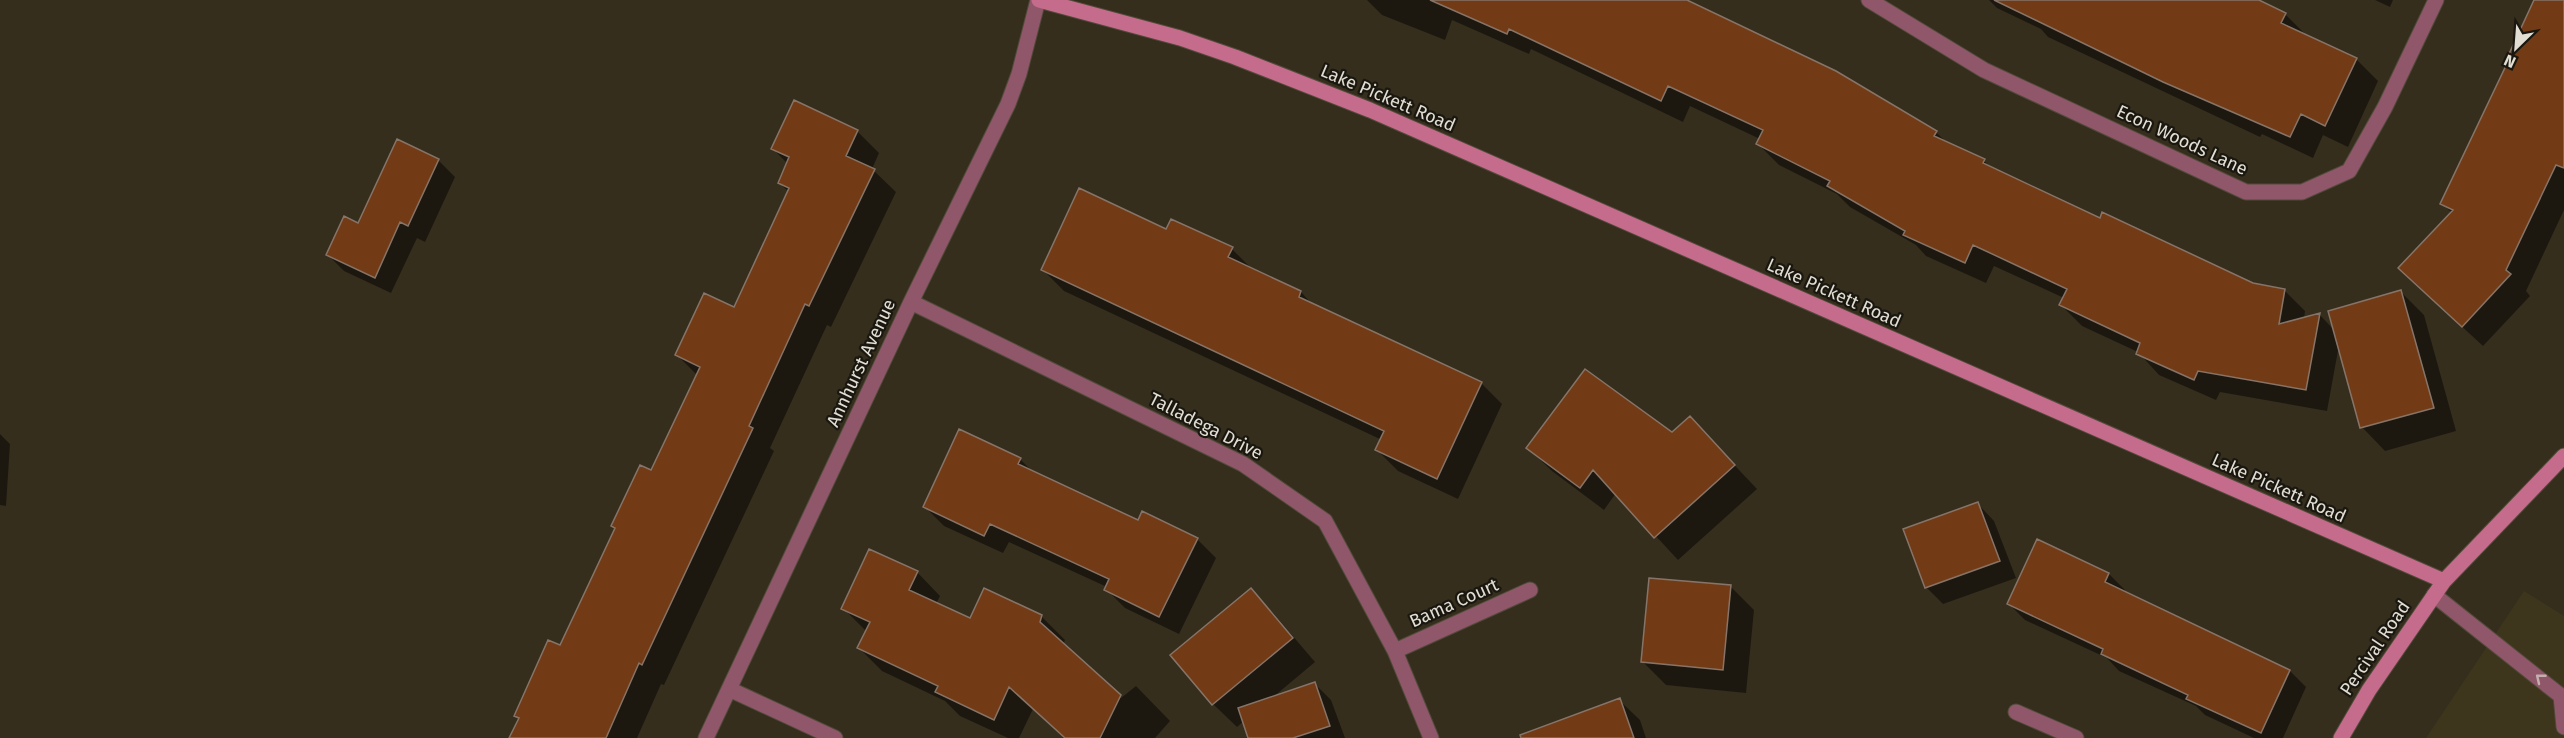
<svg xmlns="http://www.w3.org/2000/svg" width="2564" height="738" font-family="'Fira Sans',sans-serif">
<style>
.built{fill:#3e351d}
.shadow{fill:#0007}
.building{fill:#723b15;stroke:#877469;stroke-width:1.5}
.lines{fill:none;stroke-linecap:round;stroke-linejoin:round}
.lane-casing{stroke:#514a3a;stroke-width:17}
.street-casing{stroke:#514a3a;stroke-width:17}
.secondary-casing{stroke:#514a3a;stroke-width:17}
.lane{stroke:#90576a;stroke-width:15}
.street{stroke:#90576a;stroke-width:15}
.secondary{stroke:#c56b8b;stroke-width:15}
.oneway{stroke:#c5afae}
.labels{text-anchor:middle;stroke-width:4.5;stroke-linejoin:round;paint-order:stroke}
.street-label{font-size:18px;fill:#e2ded3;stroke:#19170f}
</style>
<rect width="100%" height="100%" fill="#352e1d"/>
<path class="built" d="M 2524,591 L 2564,616 L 2564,738 L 2426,738 Z"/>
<path class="shadow" d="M 1367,0 L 1681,0 L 1936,132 L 1947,143 L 1984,161 L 1993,169 L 2101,220 L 2253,284 L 2284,290 L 2305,311 L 2304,319 L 2319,314 L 2334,330 L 2401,292 L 2424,315 L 2456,431 L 2385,451 L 2362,427 L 2339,345 L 2327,411 L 2220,392 L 2216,400 L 2159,375 L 2138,352 L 2082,326 L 2061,305 L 2064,298 L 1994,266 L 1986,283 L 1926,256 L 1916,245 L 1850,207 L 1837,194 L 1779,165 L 1758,144 L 1760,139 L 1690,106 L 1683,122 L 1531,49 L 1529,54 L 1452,20 L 1445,40 L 1382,15 Z
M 1989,0 L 2256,0 L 2285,14 L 2307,36 L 2356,59 L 2378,81 L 2348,147 L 2323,135 L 2313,158 L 2262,134 L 2260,137 L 2048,37 L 2041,29 L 1997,8 Z
M 2375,0 L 2393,0 L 2390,7 Z
M 2536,0 L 2558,0 L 2564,3 L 2564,210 L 2526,291 L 2530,296 L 2483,346 L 2420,288 L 2452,213 L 2442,203 L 2512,56 Z
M 857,131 L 879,153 L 872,169 L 896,192 L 831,327 L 827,325 L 770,448 L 774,451 L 664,685 L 661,684 L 637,738 L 511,738 L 520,719 L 516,715 L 561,647 L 652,472 L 697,375 L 677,355 L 735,309 L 789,192 L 779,183 L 788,164 L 773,149 Z
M 438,160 L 455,177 L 425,242 L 417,238 L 391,293 L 344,271 L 328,255 L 359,225 Z
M 1167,231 L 1232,249 L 1253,270 L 1301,292 L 1314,306 L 1481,383 L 1502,404 L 1458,499 L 1398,471 L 1377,450 L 1382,440 L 1064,291 L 1043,270 Z
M 1690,418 L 1757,489 L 1678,560 L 1616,493 L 1604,510 L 1552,471 L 1528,448 L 1672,434 Z
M 0,434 L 10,444 L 6,506 L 0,505 Z
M 1020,459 L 1035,474 L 1139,522 L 1197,539 L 1216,558 L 1179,634 L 1125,608 L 1106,589 L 1107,587 L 1009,542 L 1003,553 L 944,526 L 925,507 Z
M 1978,504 L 1994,521 L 2016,578 L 1943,604 L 1926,587 Z
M 917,572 L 940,596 L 936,604 L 970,620 L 984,590 L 1042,617 L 1065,640 L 1063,645 L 1121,698 L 1136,686 L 1170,721 L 1155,738 L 1064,738 L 1033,709 L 1019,738 L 1008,738 L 960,716 L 945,701 L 882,671 L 859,648 L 867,632 L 843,608 Z
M 2109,574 L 2125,590 L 2124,592 L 2290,671 L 2306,687 L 2283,738 L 2254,738 L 2205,715 L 2196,706 L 2119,671 L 2107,658 L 2025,620 L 2009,604 Z
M 1731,587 L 1754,610 L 1746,693 L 1666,685 L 1643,662 Z
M 1251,590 L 1274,614 L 1315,662 L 1272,698 L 1315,684 L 1331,700 L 1345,738 L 1249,738 L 1244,721 L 1237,727 L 1213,704 L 1173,656 Z
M 1619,700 L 1640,720 L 1646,738 L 1531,738 Z"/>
<path class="building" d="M 1430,0 L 1687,0 L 1836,71 L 1937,131 L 1934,136 L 1985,159 L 1983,163 L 2100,218 L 2102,212 L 2253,283 L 2285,289 L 2279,324 L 2320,313 L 2306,390 L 2198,371 L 2194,380 L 2136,354 L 2140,343 L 2059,305 L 2067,289 L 1973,245 L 1965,263 L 1903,235 L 1905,231 L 1827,186 L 1830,181 L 1756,144 L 1763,130 L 1668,86 L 1661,101 L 1509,29 L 1507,34 Z
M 1994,0 L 2259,0 L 2286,13 L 2281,23 L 2357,58 L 2325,126 L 2301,114 L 2290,137 L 2163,82 Z
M 2534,0 L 2564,0 L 2564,168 L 2556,165 L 2506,270 L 2511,274 L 2462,327 L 2398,268 L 2453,210 L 2440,204 L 2511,55 L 2509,54 Z
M 794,100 L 858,130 L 846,156 L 875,169 L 809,306 L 805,304 L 749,426 L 753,428 L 642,665 L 639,663 L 606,738 L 509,738 L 519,718 L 514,716 L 548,640 L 560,645 L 615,528 L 611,526 L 640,465 L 651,470 L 700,367 L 675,355 L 704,293 L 734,307 L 789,188 L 778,183 L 789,157 L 771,149 Z
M 397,139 L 439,159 L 408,226 L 400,222 L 375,278 L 326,255 L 344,216 L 358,223 Z
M 1079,188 L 1166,229 L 1171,219 L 1233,247 L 1228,257 L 1301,291 L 1299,297 L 1482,382 L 1437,479 L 1375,450 L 1384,431 L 1041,270 Z
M 2401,290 L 2434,408 L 2360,428 L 2328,311 Z
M 1585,369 L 1672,432 L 1690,416 L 1735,465 L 1654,538 L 1593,470 L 1580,488 L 1526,448 Z
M 959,429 L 1021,458 L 1018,464 L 1138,520 L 1142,511 L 1198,538 L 1159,617 L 1104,590 L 1109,579 L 990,524 L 984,536 L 923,507 Z
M 1978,502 L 2000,561 L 1925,588 L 1903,529 Z
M 2037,539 L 2109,573 L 2105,582 L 2290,670 L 2261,733 L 2186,699 L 2188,695 L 2101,654 L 2103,649 L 2007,604 Z
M 869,549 L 918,571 L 909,590 L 970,618 L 984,588 L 1042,615 L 1040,622 L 1121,695 L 1100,738 L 1065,738 L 1009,687 L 994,720 L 935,692 L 938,686 L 857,648 L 870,622 L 841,609 Z
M 1649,578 L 1731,585 L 1723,670 L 1641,662 Z
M 1251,588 L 1293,638 L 1212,705 L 1170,655 Z
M 1315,682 L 1330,726 L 1293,738 L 1248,738 L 1238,708 Z
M 1620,698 L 1634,738 L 1521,738 L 1520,735 Z"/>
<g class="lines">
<defs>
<path id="lane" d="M 2434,595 L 2561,696 L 2564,727"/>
<path id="street" d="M 1869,0 L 1984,70 L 2246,192 L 2302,192 L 2349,171 L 2385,107 L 2436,0
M 911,302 L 1243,464 L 1325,521 L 1395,651 L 1431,738
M 1395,651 L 1530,590
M 729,689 L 835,738
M 2016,712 L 2076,738
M 706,738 L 911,302 L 1008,104 L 1019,74 L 1038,0"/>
<path id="secondary" d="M 1039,0 L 1180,38 L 1235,57 L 1370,110 L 2444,581
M 2341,738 L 2369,690 L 2444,581 L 2564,456"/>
</defs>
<use href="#lane" class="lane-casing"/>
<use href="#street" class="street-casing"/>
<use href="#secondary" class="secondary-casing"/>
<use href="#lane" class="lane"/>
<use href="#street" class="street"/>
<use href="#secondary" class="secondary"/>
</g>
<defs><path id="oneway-chevron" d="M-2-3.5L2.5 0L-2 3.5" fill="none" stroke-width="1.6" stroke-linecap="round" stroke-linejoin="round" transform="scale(1.5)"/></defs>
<use class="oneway" href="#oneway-chevron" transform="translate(2540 678) rotate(-141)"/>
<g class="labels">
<g class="street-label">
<text transform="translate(1388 98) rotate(23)" y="6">Lake Pickett Road</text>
<text transform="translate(2182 140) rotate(25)" y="6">Econ Woods Lane</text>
<text transform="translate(1834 293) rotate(24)" y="6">Lake Pickett Road</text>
<text transform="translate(861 363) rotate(-65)" y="6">Annhurst Avenue</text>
<text transform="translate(1206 426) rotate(27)" y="6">Talladega Drive</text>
<text transform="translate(2279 488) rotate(24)" y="6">Lake Pickett Road</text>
<text transform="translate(1454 603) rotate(-24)" y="6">Bama Court</text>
<text transform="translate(2375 648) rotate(-56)" y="6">Percival Road</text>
</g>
</g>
<g transform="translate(2516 48) rotate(205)" stroke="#19170f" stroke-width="4.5" paint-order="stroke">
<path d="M0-4.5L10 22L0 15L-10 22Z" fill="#e2ded3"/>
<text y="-9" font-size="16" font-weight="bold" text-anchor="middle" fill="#e2ded3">N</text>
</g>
</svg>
